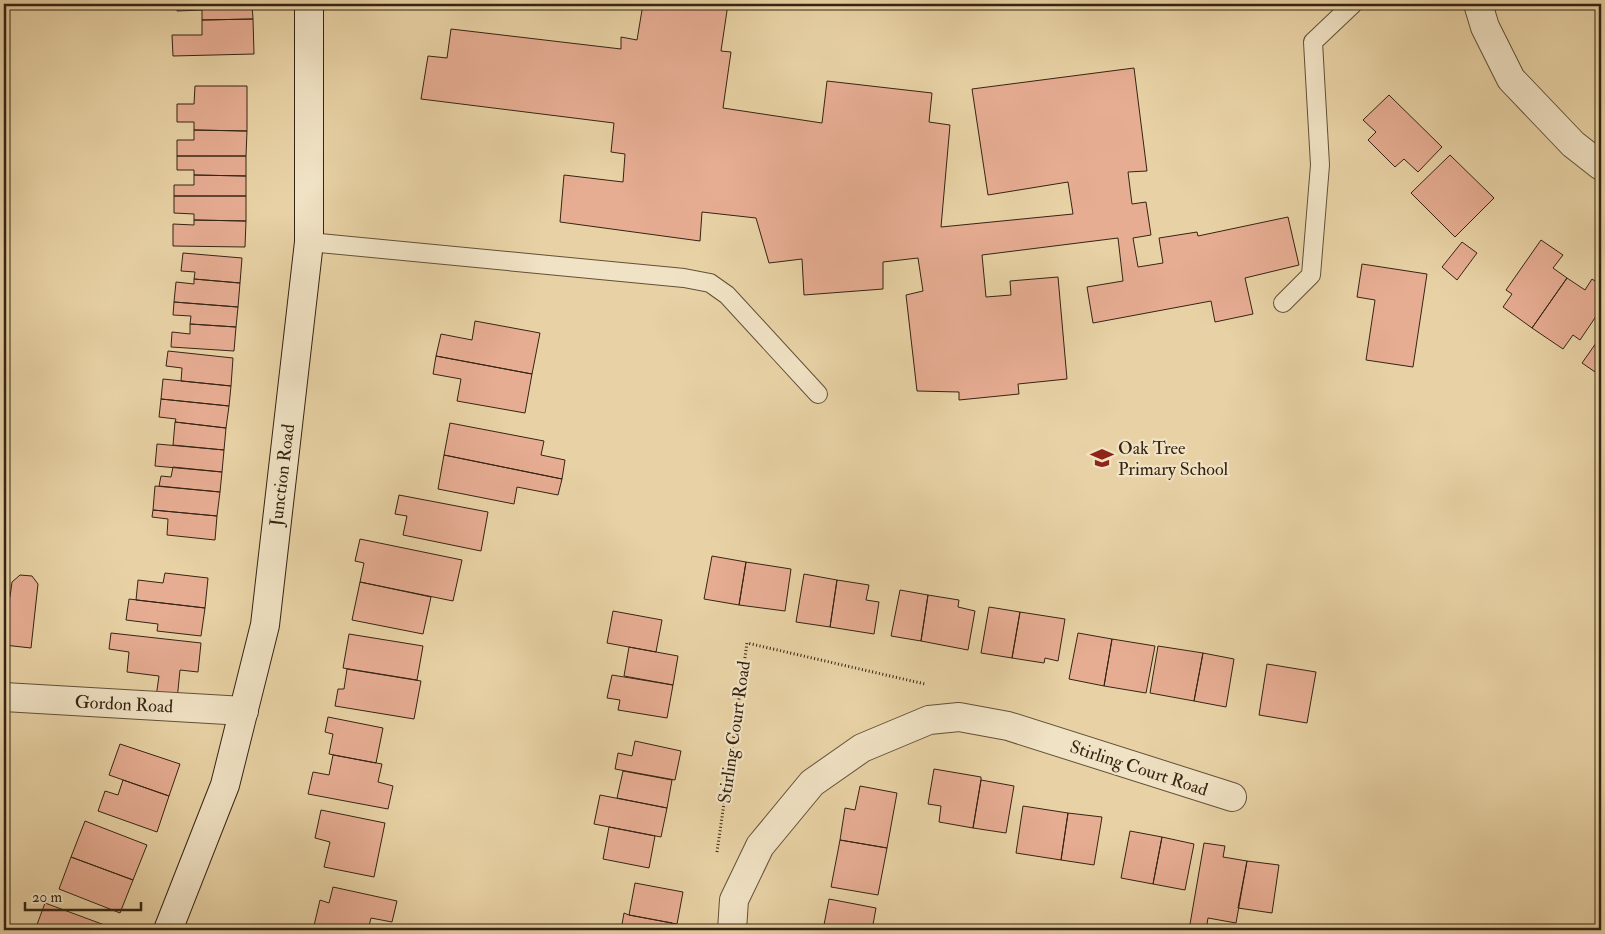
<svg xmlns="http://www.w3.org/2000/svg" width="1605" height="934" font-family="'IM FELL Double Pica',serif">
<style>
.building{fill:#e7ad93;stroke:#352413}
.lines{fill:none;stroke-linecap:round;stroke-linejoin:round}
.lane-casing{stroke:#625038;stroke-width:20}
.street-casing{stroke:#625038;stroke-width:30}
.secondary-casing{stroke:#352413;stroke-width:30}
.path{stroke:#352413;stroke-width:3;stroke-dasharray:1 2.5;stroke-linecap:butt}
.lane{stroke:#f0e2c4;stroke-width:18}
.street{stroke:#f0e2c4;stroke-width:28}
.secondary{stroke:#f0e2c4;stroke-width:28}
.labels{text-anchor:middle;stroke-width:4.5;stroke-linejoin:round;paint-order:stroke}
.poi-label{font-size:18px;fill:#352413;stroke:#f0e2c4;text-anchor:start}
.street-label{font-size:18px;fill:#352413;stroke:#f0e2c4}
</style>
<rect width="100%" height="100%" fill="#e8d2a5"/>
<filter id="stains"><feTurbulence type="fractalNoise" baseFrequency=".004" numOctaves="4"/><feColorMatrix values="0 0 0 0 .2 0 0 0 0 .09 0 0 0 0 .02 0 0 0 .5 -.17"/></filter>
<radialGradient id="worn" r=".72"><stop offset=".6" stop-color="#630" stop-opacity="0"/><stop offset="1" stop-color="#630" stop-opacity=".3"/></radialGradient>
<path class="building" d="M 177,4 L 252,4 L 253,19 L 202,20 L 202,10 L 177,11 Z
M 643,4 L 728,4 L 721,51 L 731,52 L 723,108 L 822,123 L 827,81 L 932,93 L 929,122 L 950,125 L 941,227 L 1073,214 L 1068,182 L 988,195 L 972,89 L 1134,68 L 1147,171 L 1128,172 L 1132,204 L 1146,202 L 1151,235 L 1133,238 L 1138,267 L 1163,263 L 1159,238 L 1197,232 L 1198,236 L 1288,217 L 1299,265 L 1245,278 L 1253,314 L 1215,322 L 1211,301 L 1093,323 L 1087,287 L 1123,281 L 1118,238 L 982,255 L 986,297 L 1011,295 L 1010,281 L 1058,277 L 1067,379 L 1018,384 L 1019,394 L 959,400 L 959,392 L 917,391 L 906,295 L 923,291 L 918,258 L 883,262 L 883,289 L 804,295 L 802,259 L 769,263 L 756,218 L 702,212 L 700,241 L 560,222 L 564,175 L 623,182 L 625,154 L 611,152 L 614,123 L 421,99 L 428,56 L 447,58 L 451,29 L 621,49 L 621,37 L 637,40 Z
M 253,19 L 254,54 L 173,56 L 172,35 L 202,35 L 202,20 Z
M 195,86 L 247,86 L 247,131 L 194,130 L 194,122 L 177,122 L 177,104 L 194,104 Z
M 1389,95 L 1442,147 L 1418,172 L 1404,159 L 1395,167 L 1368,140 L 1376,132 L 1363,120 Z
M 194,130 L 247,131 L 246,156 L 177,156 L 177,140 L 194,140 Z
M 1450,155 L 1494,198 L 1455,237 L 1411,193 Z
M 177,156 L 246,156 L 246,176 L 194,175 L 194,170 L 177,170 Z
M 194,175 L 246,176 L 246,196 L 174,196 L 174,185 L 194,185 Z
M 174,196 L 246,196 L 246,221 L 194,220 L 194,214 L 174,213 Z
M 194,220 L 246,221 L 245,247 L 173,246 L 173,224 L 194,225 Z
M 1541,240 L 1563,255 L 1553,268 L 1567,278 L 1532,328 L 1503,307 L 1512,294 L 1506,290 Z
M 1462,242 L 1477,253 L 1457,280 L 1442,267 Z
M 183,253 L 242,258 L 240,283 L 194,279 L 195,272 L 181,271 Z
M 1362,264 L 1427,274 L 1413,367 L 1366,360 L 1375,300 L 1357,297 Z
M 1567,278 L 1585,290 L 1592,279 L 1601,285 L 1601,309 L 1580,340 L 1573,335 L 1563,349 L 1532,328 Z
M 194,279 L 240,283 L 238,307 L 174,302 L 176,282 L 194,284 Z
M 4,288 L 6,288 L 5,306 L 4,306 Z
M 174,302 L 238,307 L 236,327 L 190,324 L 191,316 L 173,315 Z
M 475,321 L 540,333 L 532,374 L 436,356 L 441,334 L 472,340 Z
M 190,324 L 236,327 L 234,351 L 171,347 L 172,332 L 190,334 Z
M 1601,336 L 1601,376 L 1582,363 Z
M 168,351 L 233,358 L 231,386 L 181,381 L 182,368 L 166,366 Z
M 436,356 L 532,374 L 525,413 L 457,401 L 461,379 L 433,374 Z
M 163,379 L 231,386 L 229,406 L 161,399 Z
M 161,399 L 229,406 L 226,428 L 175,422 L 176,419 L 159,417 Z
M 175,422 L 226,428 L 224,450 L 173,445 Z
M 450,423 L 544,441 L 541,455 L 565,460 L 562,479 L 444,455 Z
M 157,444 L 224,450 L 222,472 L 155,466 Z
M 444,455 L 562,479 L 558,495 L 517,487 L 514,504 L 438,489 Z
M 173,467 L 222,472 L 220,492 L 159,486 L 161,476 L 171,477 Z
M 155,486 L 220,492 L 217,516 L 153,510 Z
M 399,495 L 488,512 L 481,551 L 403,535 L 407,516 L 395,514 Z
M 153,510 L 217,516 L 215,540 L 167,535 L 168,519 L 152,517 Z
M 360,539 L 462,560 L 453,601 L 360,582 L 364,563 L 355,561 Z
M 712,556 L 746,562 L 739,605 L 704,599 Z
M 746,562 L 791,569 L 785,611 L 739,605 Z
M 165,573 L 208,578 L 205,608 L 136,600 L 138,580 L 163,583 Z
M 804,574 L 837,580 L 830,627 L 796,622 Z
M 20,575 L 32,576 L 38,584 L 31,648 L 4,645 L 4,618 L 6,596 L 10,597 L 12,582 Z
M 837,580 L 869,585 L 866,600 L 879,602 L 874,634 L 830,627 Z
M 360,582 L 431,597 L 423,634 L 352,620 Z
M 900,590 L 928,595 L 921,641 L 891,636 Z
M 928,595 L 959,600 L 958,607 L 975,611 L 968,650 L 921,641 Z
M 4,596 L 6,596 L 4,618 Z
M 129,599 L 205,608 L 201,636 L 157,631 L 158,624 L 126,620 Z
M 989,607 L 1020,612 L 1012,658 L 981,653 Z
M 613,611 L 662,620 L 656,652 L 607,643 Z
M 1020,612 L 1065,619 L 1058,661 L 1045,658 L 1044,663 L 1012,658 Z
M 111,633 L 201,643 L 198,672 L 180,670 L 177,700 L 156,697 L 159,676 L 127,672 L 129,652 L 109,649 Z
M 1078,633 L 1112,639 L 1104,686 L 1069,679 Z
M 349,634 L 423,646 L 417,680 L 343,668 Z
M 1112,639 L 1155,646 L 1146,693 L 1104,686 Z
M 1158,646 L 1203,653 L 1194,701 L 1150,693 Z
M 629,647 L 678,656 L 673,685 L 624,676 Z
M 1203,653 L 1234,659 L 1226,707 L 1194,701 Z
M 1267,664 L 1316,672 L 1307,723 L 1259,715 Z
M 347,669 L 421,681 L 414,719 L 335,706 L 338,689 L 344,689 Z
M 612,675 L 673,685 L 667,718 L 618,710 L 620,700 L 607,698 Z
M 328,717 L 383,728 L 376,763 L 329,754 L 333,734 L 325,732 Z
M 635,741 L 681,751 L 675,780 L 615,769 L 618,753 L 632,756 Z
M 120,744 L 180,764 L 169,796 L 109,775 Z
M 333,755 L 382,764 L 378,782 L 393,786 L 388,809 L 308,794 L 313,772 L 329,775 Z
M 934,769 L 981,777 L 981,780 L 973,828 L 939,822 L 941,806 L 928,804 Z
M 623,771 L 672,780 L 667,808 L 617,798 Z
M 123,780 L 169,796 L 157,832 L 98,811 L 105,791 L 118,795 Z
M 981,780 L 1014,786 L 1006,833 L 973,828 Z
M 860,786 L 897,793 L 887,848 L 840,840 L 845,808 L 855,810 Z
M 600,795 L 667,808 L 661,837 L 594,824 Z
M 1023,806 L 1068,813 L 1061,860 L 1016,853 Z
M 321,810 L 385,823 L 374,877 L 324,867 L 330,842 L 315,838 Z
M 1068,813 L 1102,817 L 1094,865 L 1061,860 Z
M 85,821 L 147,845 L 133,880 L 71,857 Z
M 609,827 L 655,836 L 649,868 L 603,859 Z
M 1130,831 L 1162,837 L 1153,884 L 1121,878 Z
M 1162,837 L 1194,844 L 1185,890 L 1153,884 Z
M 840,840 L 887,848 L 878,895 L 831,887 Z
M 1204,843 L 1225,846 L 1223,857 L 1247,861 L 1236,923 L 1208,918 L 1206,930 L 1189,930 Z
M 71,857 L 133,880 L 120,913 L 59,889 Z
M 1247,861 L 1279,865 L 1272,913 L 1238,908 Z
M 635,883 L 683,892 L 677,924 L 629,915 Z
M 333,887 L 397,901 L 392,922 L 371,918 L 368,930 L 313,930 L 320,900 L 329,903 Z
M 829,899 L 876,908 L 872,930 L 823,930 Z
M 45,903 L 110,927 L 109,930 L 35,930 Z
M 624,913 L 629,915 L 672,923 L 671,930 L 621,930 Z"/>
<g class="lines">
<defs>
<path id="lane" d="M 309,242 L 684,278 L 710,283 L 727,295 L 818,394
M 1283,303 L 1311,275 L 1320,165 L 1313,42 L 1353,4"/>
<path id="street" d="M 1478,4 L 1485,27 L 1511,79 L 1573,144 L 1601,166
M 4,697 L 244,711
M 732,930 L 734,900 L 760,846 L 812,783 L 862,748 L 929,720 L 959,717 L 1008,726 L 1232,797"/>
<path id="secondary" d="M 168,930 L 225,785 L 265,625 L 309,242 L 309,4"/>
</defs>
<use href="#lane" class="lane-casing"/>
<use href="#street" class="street-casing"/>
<use href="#secondary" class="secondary-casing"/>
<path class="path" d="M 717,852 L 747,643 L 925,684"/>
<use href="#lane" class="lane"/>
<use href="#street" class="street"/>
<use href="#secondary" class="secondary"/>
</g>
<defs>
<symbol id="school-bare" viewBox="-9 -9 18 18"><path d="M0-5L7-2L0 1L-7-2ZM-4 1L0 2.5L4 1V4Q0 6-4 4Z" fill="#8f2418" stroke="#f0e2c4" stroke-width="2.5" paint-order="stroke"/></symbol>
</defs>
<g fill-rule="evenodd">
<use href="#school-bare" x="1086" y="442" width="32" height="32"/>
</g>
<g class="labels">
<g class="poi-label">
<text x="1118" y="454">Oak Tree<tspan x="1118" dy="21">Primary School</tspan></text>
</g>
<g class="street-label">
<text transform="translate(282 475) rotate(-83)" y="6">Junction Road</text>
<text transform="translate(124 704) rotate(3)" y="6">Gordon Road</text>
<text transform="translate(734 732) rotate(-82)" y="6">Stirling Court Road</text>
<text transform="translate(1139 768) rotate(18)" y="6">Stirling Court Road</text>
</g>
</g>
<rect width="1605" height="934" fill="none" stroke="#e8d2a5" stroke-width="20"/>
<rect x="5" y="5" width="1595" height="924" fill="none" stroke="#352413" stroke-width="2.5"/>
<rect x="10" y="10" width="1585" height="914" fill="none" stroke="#352413"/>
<path d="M25 902v8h116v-8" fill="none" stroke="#352413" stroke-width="2.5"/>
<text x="32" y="902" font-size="15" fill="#352413" stroke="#f0e2c4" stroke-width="4" paint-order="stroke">20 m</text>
<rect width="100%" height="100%" filter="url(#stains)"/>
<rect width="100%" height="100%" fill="url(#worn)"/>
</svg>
